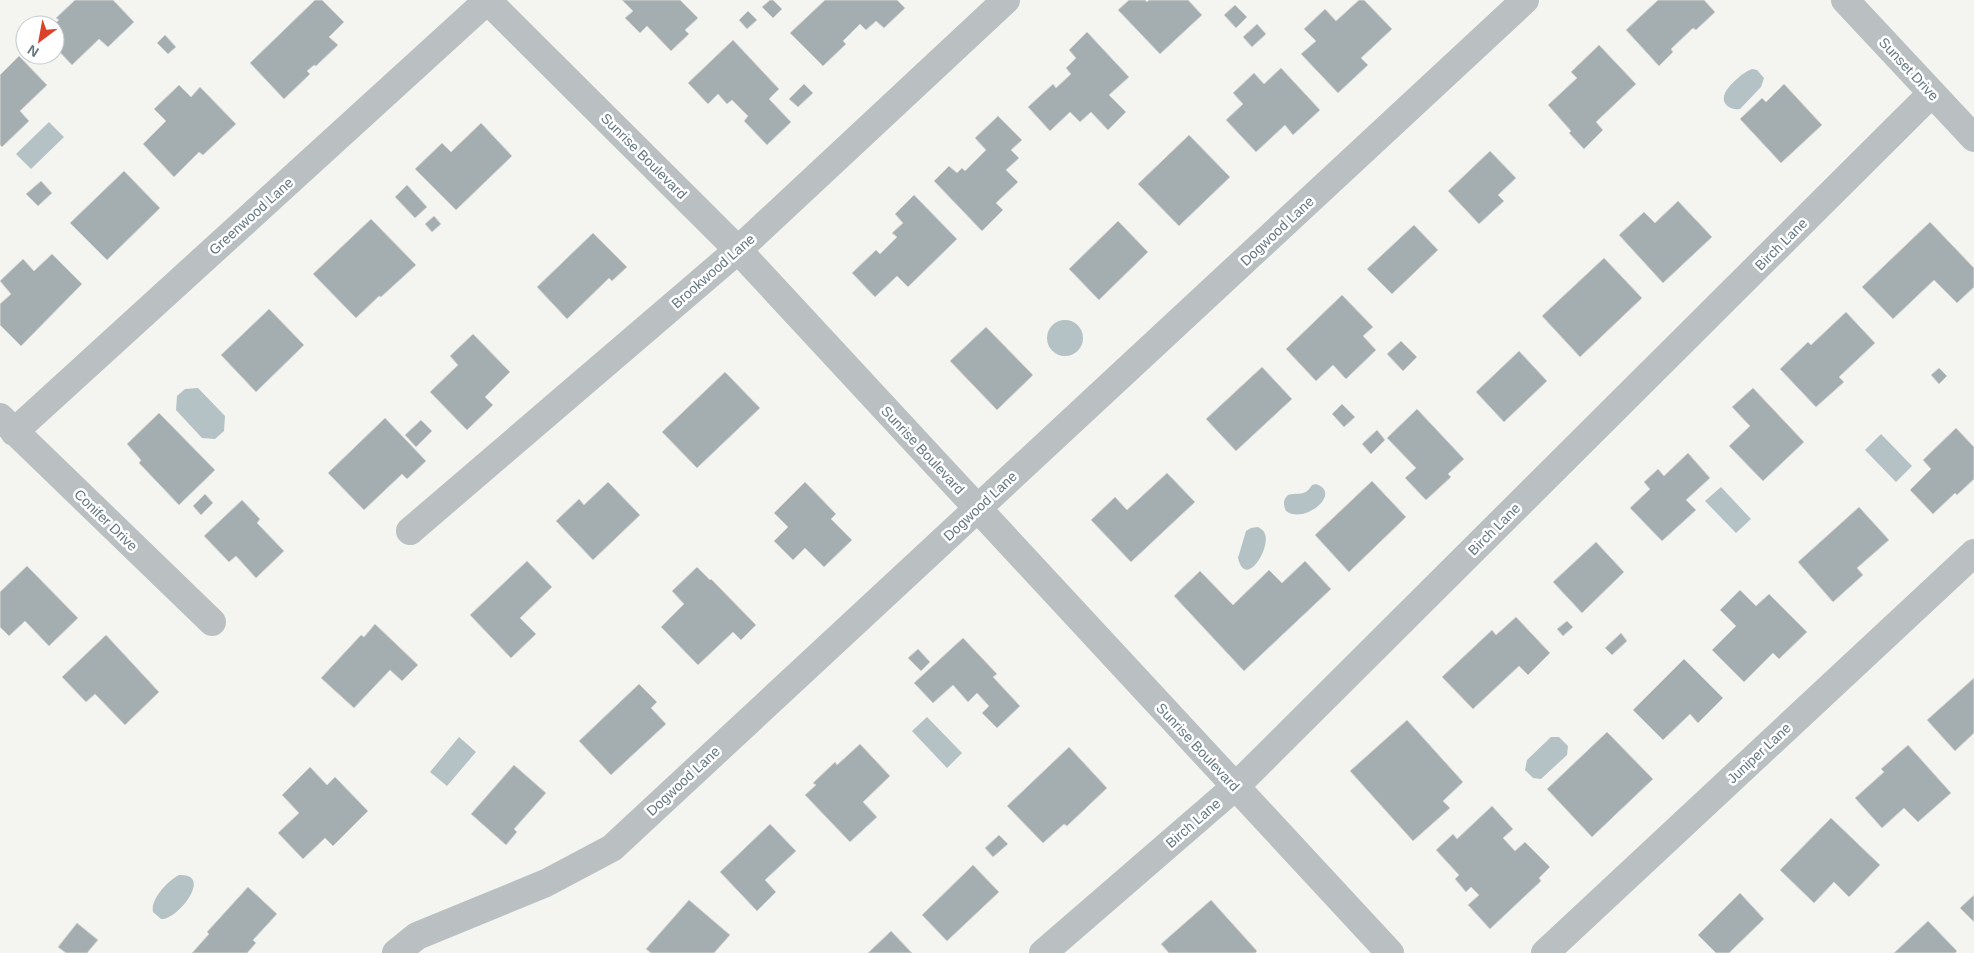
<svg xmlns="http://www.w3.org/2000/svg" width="1974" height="953" font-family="Helvetica,sans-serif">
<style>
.water{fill:#b4c2c5}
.building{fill:#a4aeb1;stroke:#d5d5d3}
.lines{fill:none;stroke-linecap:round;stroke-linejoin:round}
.street{stroke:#bac0c2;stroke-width:28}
.labels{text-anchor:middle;stroke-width:5;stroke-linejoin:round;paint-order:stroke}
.street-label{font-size:14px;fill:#647780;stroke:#fff}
</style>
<rect width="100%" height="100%" fill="#f4f4f0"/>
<path class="water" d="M 1752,69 L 1757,70 L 1764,78 L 1761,87 L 1740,109 C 1731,111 1720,104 1725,93 C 1729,85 1743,72 1752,69 Z
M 49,122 L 64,137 L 31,169 L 16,154 Z
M1047 338a18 18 0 1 1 36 0a18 18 0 1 1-36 0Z
M 198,388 L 225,416 L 224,431 L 215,439 L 202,438 L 176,410 L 177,396 L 185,389 Z
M 1881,434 L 1912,466 L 1896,482 L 1865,450 Z
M 1316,484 C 1343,493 1304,525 1286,511 C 1283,504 1283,500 1288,495 C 1299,492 1305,497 1312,485 Z
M 1721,487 L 1751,519 L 1736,533 L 1705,501 Z
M 1258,527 C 1260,528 1263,530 1264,532 C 1273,545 1246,591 1238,558 L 1246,531 L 1251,528 Z
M 927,717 L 962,753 L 947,768 L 912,731 Z
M 459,737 L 476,752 L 447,786 L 430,772 Z
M 1551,737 L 1559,737 L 1568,746 L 1567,755 L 1541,779 L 1533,778 L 1525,770 L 1527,760 Z
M 179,875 C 214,873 178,920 161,919 L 153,912 C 150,899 168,881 179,875 Z"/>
<path class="building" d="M 75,0 L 113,0 L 134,22 L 108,47 L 99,39 L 72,65 L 55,47 L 55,25 L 53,25 L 59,20 L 56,18 Z
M 315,0 L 322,0 L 344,22 L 329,37 L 338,45 L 316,66 L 314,65 L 307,71 L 310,74 L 284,99 L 250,63 Z
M 622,0 L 680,0 L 698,18 L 685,30 L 689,34 L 671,51 L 647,26 L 640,33 L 625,18 L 633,11 Z
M 770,0 L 773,0 L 782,9 L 773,18 L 762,7 Z
M 825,0 L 897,0 L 905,8 L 884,28 L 876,21 L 866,30 L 860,24 L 843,41 L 846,44 L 823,66 L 790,33 Z
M 1129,0 L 1145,0 L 1147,2 L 1149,0 L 1188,0 L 1202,15 L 1160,54 L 1118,10 Z
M 1359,0 L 1364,0 L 1392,29 L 1361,58 L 1368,65 L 1338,93 L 1301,54 L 1316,41 L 1304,29 L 1325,9 L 1336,21 Z
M 1658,0 L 1704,0 L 1715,12 L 1696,30 L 1693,28 L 1671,49 L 1673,52 L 1659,66 L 1626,30 Z
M 1235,5 L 1247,17 L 1236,28 L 1224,15 Z
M 748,11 L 757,20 L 747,29 L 739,20 Z
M 1257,24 L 1266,34 L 1252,47 L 1243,37 Z
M 1087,32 L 1129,77 L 1109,95 L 1126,112 L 1108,130 L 1091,112 L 1080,122 L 1070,112 L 1050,131 L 1028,107 L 1053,84 L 1056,88 L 1071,74 L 1066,68 L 1076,58 L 1069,50 Z
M 165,35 L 176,47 L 168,54 L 157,43 Z
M 733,40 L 779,89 L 769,99 L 791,122 L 767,145 L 744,121 L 748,116 L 732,100 L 727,104 L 718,94 L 708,104 L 688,83 Z
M 1599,45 L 1636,84 L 1596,122 L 1603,130 L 1584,149 L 1569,133 L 1571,131 L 1548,105 L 1577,78 L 1571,72 Z
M 19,56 L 47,85 L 20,111 L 29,121 L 2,147 L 0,145 L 0,75 Z
M 1281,68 L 1320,110 L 1293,135 L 1285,125 L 1256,152 L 1226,120 L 1243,104 L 1233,93 L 1254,73 L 1264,84 Z
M 804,84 L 813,93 L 798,107 L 789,99 Z
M 1784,84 L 1822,125 L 1781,163 L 1740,119 L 1762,98 L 1766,102 Z
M 179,85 L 191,97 L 200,87 L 236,124 L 203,155 L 199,152 L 174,177 L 143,144 L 166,121 L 154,109 Z
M 998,116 L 1022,140 L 1011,150 L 1019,158 L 1006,170 L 1018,182 L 996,203 L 1003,210 L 982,231 L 934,181 L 949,166 L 957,173 L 962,168 L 965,171 L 986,150 L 975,138 Z
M 481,123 L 512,156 L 456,210 L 415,169 L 442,143 L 451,152 Z
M 1189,135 L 1230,177 L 1179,226 L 1138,184 Z
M 1490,151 L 1516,178 L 1498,195 L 1504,201 L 1479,224 L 1448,191 Z
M 124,171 L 160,208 L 107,260 L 70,223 Z
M 41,181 L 52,193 L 38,206 L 26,194 Z
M 407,185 L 427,207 L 415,218 L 395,197 Z
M 914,195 L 957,239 L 908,287 L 897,276 L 875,297 L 852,273 L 876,250 L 880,254 L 897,237 L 892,233 L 903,223 L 895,214 Z
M 1678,201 L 1712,237 L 1663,283 L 1619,235 L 1644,212 L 1655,223 Z
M 434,216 L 441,224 L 432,232 L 425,224 Z
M 371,219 L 416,265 L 381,297 L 379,296 L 356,318 L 313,274 Z
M 1118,221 L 1148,252 L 1099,300 L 1069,269 Z
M 1930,222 L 1974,268 L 1974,287 L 1957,303 L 1934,280 L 1893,319 L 1862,287 Z
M 1414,225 L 1438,250 L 1392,294 L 1367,269 Z
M 593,233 L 627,267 L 612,281 L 609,278 L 567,319 L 537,287 Z
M 52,254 L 82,284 L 21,346 L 0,325 L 0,304 L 11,294 L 0,281 L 23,259 L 34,271 Z
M 1604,258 L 1642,298 L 1580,357 L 1542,316 Z
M 1342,295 L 1373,327 L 1363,336 L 1376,350 L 1346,379 L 1333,365 L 1316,381 L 1286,349 Z
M 269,309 L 304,345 L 256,392 L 221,355 Z
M 1846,312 L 1875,343 L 1839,377 L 1844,382 L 1816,407 L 1780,369 L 1808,342 L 1811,345 Z
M 986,327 L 1033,375 L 997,410 L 950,361 Z
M 473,334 L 510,372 L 485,397 L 493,405 L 467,430 L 430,392 L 458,365 L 450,356 Z
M 1401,341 L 1417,357 L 1403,371 L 1387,354 Z
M 1519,351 L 1547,381 L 1504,422 L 1476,392 Z
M 1262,367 L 1292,399 L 1236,451 L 1206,419 Z
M 1939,368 L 1947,376 L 1939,384 L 1931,375 Z
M 725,372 L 760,408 L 697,468 L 662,432 Z
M 1753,388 L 1804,442 L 1763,481 L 1729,446 L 1750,426 L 1732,407 Z
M 1342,404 L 1355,417 L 1344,427 L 1332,414 Z
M 1417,409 L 1464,459 L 1448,474 L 1451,477 L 1426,500 L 1405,478 L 1416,468 L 1387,438 Z
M 159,413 L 215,470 L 179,505 L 139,463 L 141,460 L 127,444 Z
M 385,418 L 426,461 L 407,479 L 402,474 L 364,510 L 328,473 Z
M 421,420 L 432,431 L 416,447 L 405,435 Z
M 1956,428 L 1974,447 L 1974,479 L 1957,495 L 1955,493 L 1933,514 L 1910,490 L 1931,469 L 1923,460 Z
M 1377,430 L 1385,440 L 1371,454 L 1362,444 Z
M 1688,453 L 1710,478 L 1686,500 L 1696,510 L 1662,541 L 1630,508 L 1650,489 L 1644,482 L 1658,469 L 1664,476 Z
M 1167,473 L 1195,502 L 1131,562 L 1091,520 L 1115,497 L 1127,510 Z
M 1372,481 L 1406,517 L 1349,572 L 1315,535 Z
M 608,482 L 640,515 L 593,560 L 556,521 L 579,499 L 584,505 Z
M 805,482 L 836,514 L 831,519 L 852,540 L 824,567 L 805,548 L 793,560 L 774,541 L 788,527 L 774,513 Z
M 205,494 L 213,503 L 201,515 L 193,506 Z
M 242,500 L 260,519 L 257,523 L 284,551 L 256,578 L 236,556 L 229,562 L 204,536 Z
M 1859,507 L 1889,540 L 1857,568 L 1863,575 L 1833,602 L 1798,562 Z
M 1596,542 L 1624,572 L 1582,613 L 1553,582 Z
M 527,561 L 552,587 L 520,618 L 536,634 L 511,658 L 470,615 Z
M 1305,561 L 1331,589 L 1244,671 L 1174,596 L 1200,571 L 1233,605 L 1269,570 L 1282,583 Z
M 27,566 L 78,618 L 49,646 L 25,621 L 9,636 L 0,627 L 0,592 Z
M 697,567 L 710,580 L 711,579 L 756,625 L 741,640 L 733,632 L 698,665 L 661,627 L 684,604 L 672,591 Z
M 1740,590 L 1756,606 L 1769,594 L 1807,632 L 1779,659 L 1773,653 L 1744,682 L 1712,650 L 1736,626 L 1720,610 Z
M 1516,617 L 1550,653 L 1528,675 L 1519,666 L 1473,709 L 1442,677 L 1492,630 L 1496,635 Z
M 1567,621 L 1573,627 L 1563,636 L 1557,629 Z
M 375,624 L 418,665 L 402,681 L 390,670 L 354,708 L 321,678 L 361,635 L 364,637 Z
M 1621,633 L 1627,641 L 1612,655 L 1605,648 Z
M 106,635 L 159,692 L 125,725 L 95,694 L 86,702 L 62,677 Z
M 963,638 L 997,674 L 993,677 L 1020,706 L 997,728 L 982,713 L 989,706 L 977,693 L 968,702 L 953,685 L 933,703 L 914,683 Z
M 918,649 L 930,662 L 921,671 L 908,658 Z
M 1684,659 L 1723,698 L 1698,723 L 1690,714 L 1663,740 L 1633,710 Z
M 1974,678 L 1974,733 L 1955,751 L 1927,720 Z
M 639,684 L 657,702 L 651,708 L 666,724 L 611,775 L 579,741 Z
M 1407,720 L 1463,782 L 1443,801 L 1450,808 L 1413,841 L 1350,771 Z
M 1607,732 L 1653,779 L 1592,837 L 1547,789 Z
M 860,744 L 890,776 L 863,802 L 877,817 L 850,842 L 805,795 L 816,785 L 813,783 L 835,762 L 837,765 Z
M 1908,745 L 1951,793 L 1918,822 L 1904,808 L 1882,828 L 1855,798 L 1884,772 L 1881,769 Z
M 1069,747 L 1107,788 L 1067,826 L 1064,824 L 1043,843 L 1007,806 Z
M 514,765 L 546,793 L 514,829 L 517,832 L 506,845 L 471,814 Z
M 310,767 L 327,785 L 335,777 L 368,811 L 333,846 L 325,838 L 303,859 L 278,833 L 299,813 L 282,795 Z
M 1492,806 L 1513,829 L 1503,838 L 1515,851 L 1525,842 L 1550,867 L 1539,878 L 1541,881 L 1490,929 L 1468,905 L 1479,895 L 1471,887 L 1466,892 L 1455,879 L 1459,875 L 1436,850 L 1453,834 L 1457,839 Z
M 1831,818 L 1880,865 L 1849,897 L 1834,882 L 1814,903 L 1780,870 Z
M 770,824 L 796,851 L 765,880 L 776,892 L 757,911 L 720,872 Z
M 999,835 L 1008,844 L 993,857 L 985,848 Z
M 973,865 L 999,892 L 947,941 L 922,915 Z
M 248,887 L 277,914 L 253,940 L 256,943 L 247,953 L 192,953 L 209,934 L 207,932 Z
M 1740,893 L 1764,919 L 1729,953 L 1716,953 L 1698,935 Z
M 1974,895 L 1974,922 L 1960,908 Z
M 689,900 L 730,935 L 714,953 L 651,953 L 646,949 Z
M 1211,900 L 1257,951 L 1255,953 L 1169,953 L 1161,944 Z
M 1928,921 L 1957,951 L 1955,953 L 1894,953 Z
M 77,923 L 98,940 L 87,953 L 66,953 L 58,947 Z
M 891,931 L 912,953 L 868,953 Z"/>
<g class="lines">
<path class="street" d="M 487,0 L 738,250 L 1390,953
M 1845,0 L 1974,138
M 0,417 L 212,622
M 14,432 L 488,0
M 410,531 L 738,250 L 1006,0
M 396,953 L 417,936 L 546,883 L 612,848 L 1525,0
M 1043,953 L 1235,787 L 1932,93
M 1545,953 L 1974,553"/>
</g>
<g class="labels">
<g class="street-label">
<text transform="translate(1909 69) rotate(47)" y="5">Sunset Drive</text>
<text transform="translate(644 156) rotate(45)" y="5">Sunrise Boulevard</text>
<text transform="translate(251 216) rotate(-42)" y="5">Greenwood Lane</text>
<text transform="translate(1277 231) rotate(-43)" y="5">Dogwood Lane</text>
<text transform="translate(1781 244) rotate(-45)" y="5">Birch Lane</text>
<text transform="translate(713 271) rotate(-41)" y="5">Brookwood Lane</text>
<text transform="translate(923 450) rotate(47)" y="5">Sunrise Boulevard</text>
<text transform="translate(980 506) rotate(-43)" y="5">Dogwood Lane</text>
<text transform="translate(106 520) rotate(44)" y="5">Conifer Drive</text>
<text transform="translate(1494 529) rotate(-45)" y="5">Birch Lane</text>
<text transform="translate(1198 747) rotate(47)" y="5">Sunrise Boulevard</text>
<text transform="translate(1759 753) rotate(-43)" y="5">Juniper Lane</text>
<text transform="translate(683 781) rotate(-43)" y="5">Dogwood Lane</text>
<text transform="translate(1193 823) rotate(-41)" y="5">Birch Lane</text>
</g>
</g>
<g transform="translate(40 40) rotate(212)"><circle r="24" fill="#ffffff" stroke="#c1c9cc"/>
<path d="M0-4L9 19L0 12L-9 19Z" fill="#dc4129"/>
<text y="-8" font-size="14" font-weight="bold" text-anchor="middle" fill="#647780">N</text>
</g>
</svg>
